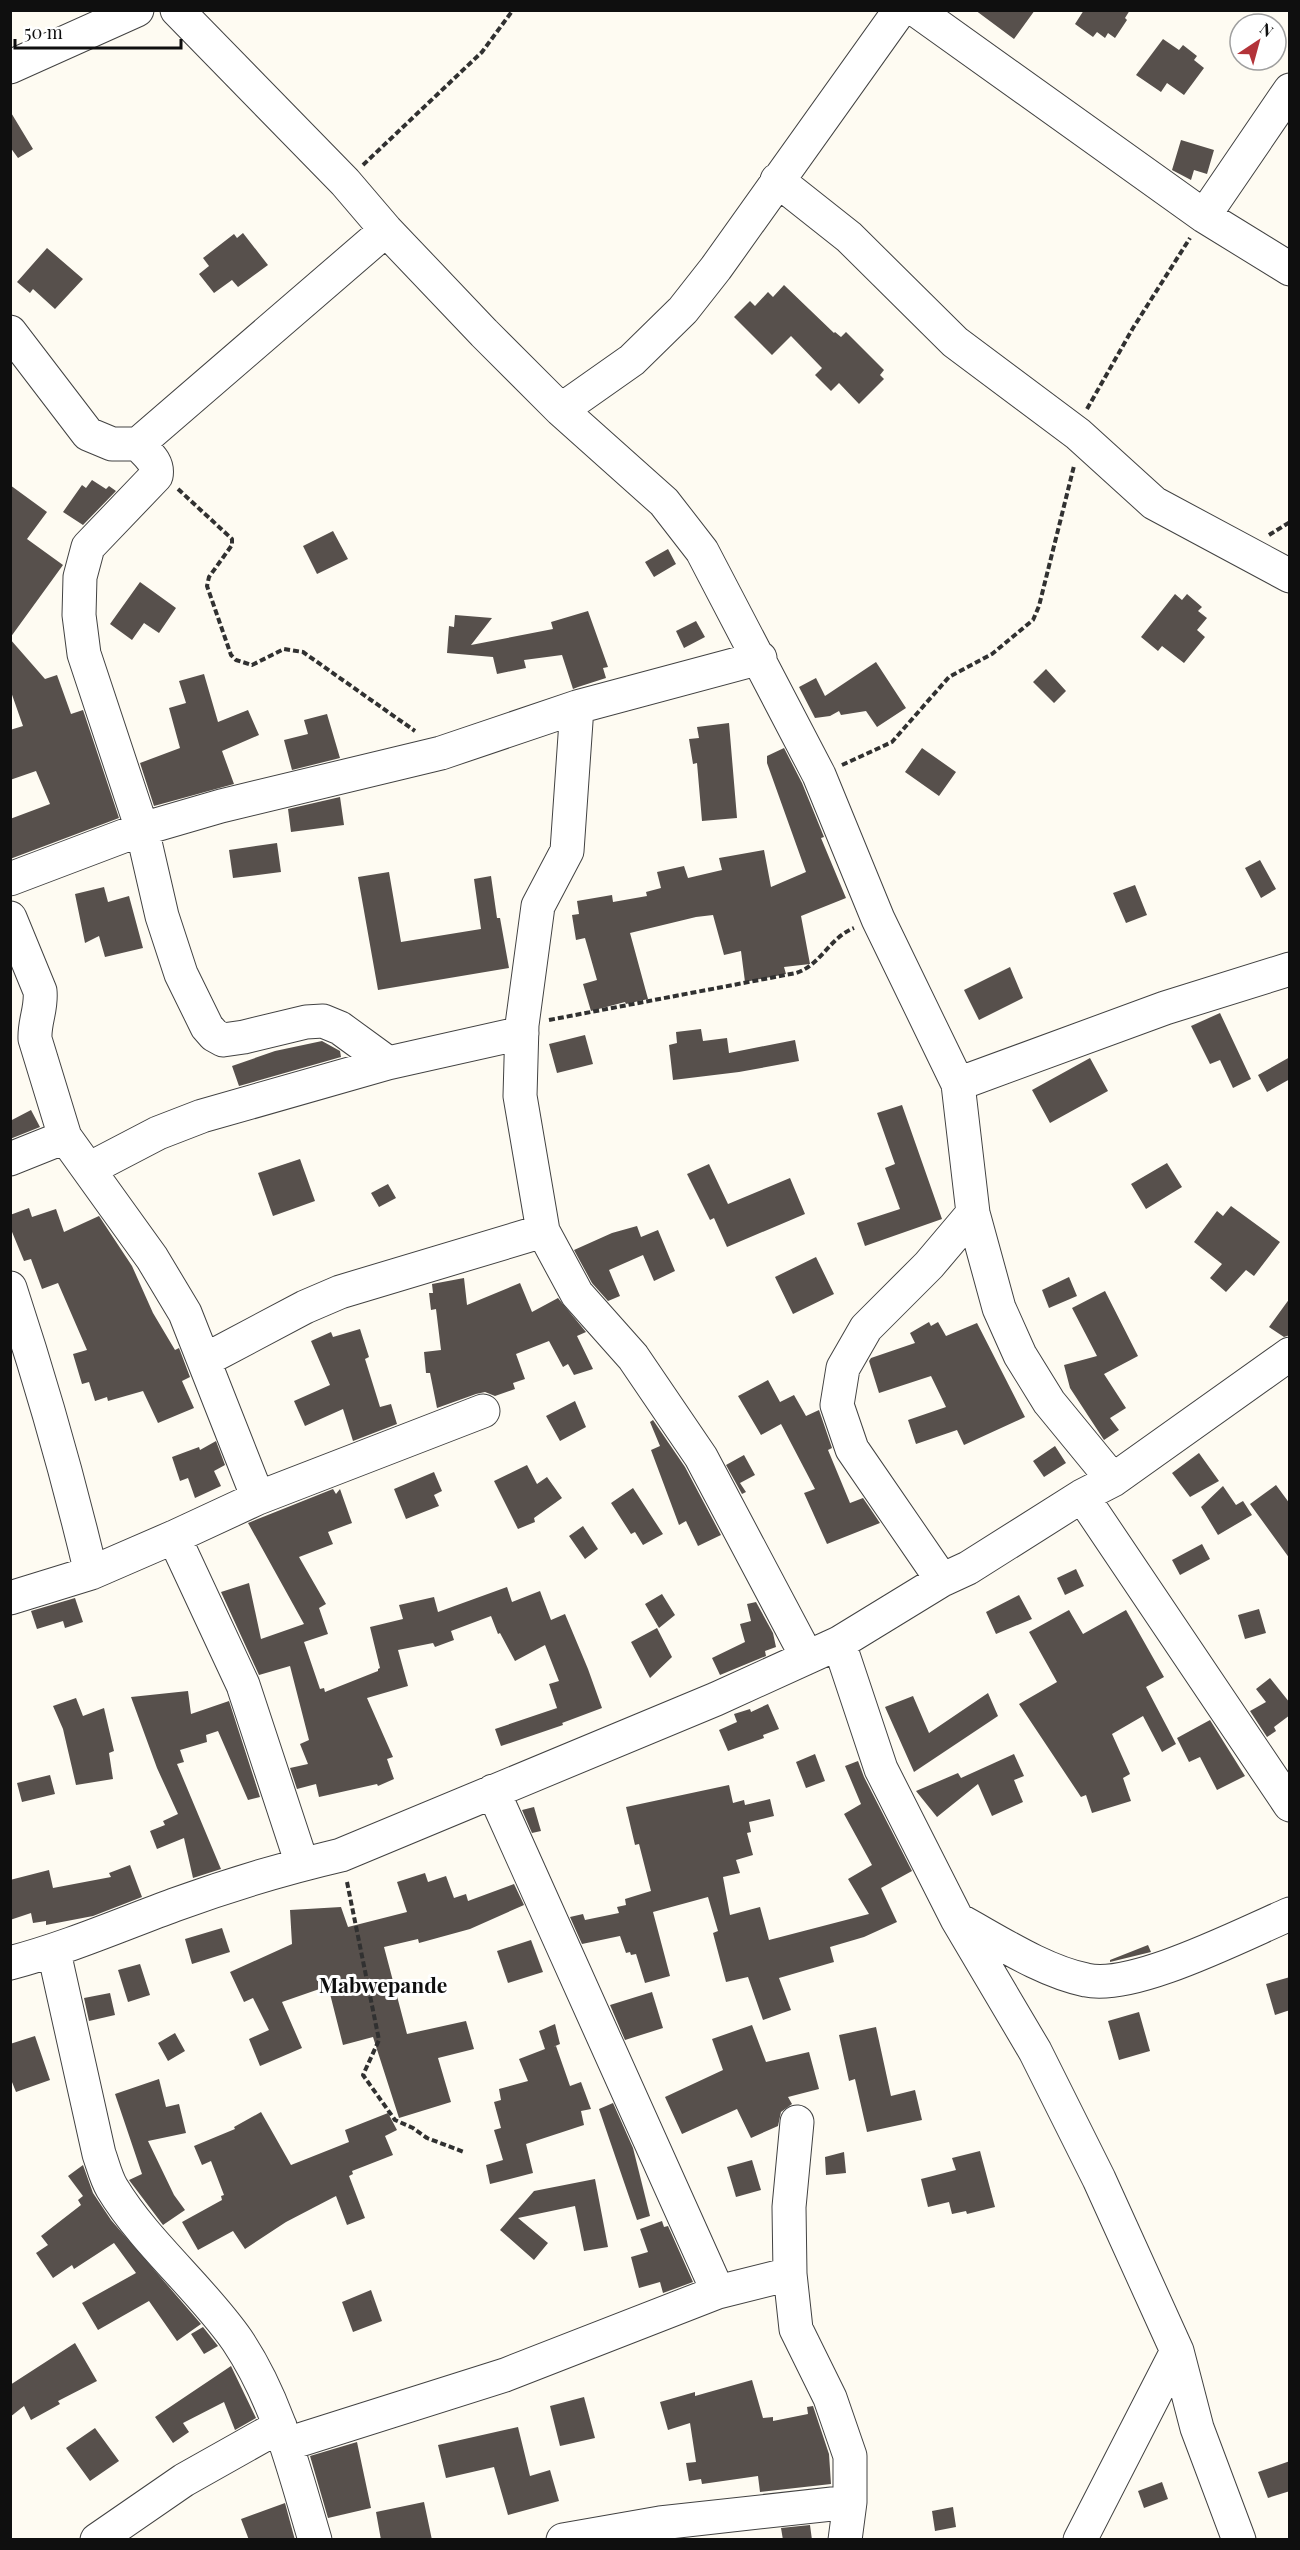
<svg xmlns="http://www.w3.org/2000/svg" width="1300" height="2550" font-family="'Playfair Display',serif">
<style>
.building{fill:#57504c}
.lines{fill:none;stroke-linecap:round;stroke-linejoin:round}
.minor-casing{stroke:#424242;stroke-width:35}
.path{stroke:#313131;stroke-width:4;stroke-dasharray:6 3;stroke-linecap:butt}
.minor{stroke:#fff;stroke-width:33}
.labels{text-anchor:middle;stroke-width:6;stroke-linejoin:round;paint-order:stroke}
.quarter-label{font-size:21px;font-weight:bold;fill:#0f0f0f;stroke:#fff}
</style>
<rect width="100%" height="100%" fill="#fefbf2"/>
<path class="building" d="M 975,10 L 1035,10 L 1014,39 Z
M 1084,10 L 1130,10 L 1125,18 L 1127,20 L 1115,38 L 1108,33 L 1105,38 L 1097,32 L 1093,37 L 1075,24 Z
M 1163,39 L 1179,50 L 1183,45 L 1197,56 L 1194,60 L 1204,68 L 1184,95 L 1167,83 L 1161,92 L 1136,75 Z
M 10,111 L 33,149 L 18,158 L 10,147 Z
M 1181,140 L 1214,150 L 1207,174 L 1194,170 L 1191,180 L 1172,170 Z
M 243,233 L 268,265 L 238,287 L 232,280 L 214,293 L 199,274 L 209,266 L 203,258 L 234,234 L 237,238 Z
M 47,248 L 83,279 L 55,309 L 33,289 L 30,293 L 17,282 Z
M 784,285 L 834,333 L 835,332 L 841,337 L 846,332 L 884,370 L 880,375 L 884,379 L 859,404 L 839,383 L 831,391 L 815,375 L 822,368 L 791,336 L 772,355 L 734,317 L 750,301 L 755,306 L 768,292 L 773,297 Z
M 92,480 L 106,489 L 109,486 L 116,491 L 83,525 L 63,512 L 82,485 L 86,488 Z
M 10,485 L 47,512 L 27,539 L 63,565 L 10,638 Z
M 333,531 L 348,559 L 317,574 L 303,546 Z
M 668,549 L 676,564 L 654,577 L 645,562 Z
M 140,582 L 176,608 L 159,633 L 144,623 L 132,640 L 110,624 Z
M 1175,594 L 1182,600 L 1187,594 L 1202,607 L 1198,611 L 1207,618 L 1197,630 L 1205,637 L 1184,663 L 1162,646 L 1158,651 L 1141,637 Z
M 588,611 L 608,667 L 603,668 L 606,678 L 578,687 L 573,689 L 562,655 L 524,660 L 526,668 L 497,674 L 493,657 L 447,653 L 449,626 L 454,627 L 455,615 L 492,618 L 471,645 L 553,629 L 551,622 Z
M 696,621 L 705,637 L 684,648 L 676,631 Z
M 10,639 L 45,679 L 57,675 L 71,714 L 83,710 L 119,818 L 10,859 L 10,819 L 50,804 L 36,771 L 10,780 L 10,730 L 23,726 L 10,689 Z
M 876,662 L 906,708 L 877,727 L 866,711 L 841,715 L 839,711 L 830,716 L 815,718 L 799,687 L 816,678 L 825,696 Z
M 1046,669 L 1066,691 L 1054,703 L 1033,682 Z
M 204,674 L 218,722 L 248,710 L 259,735 L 222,751 L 234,784 L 154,806 L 140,763 L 180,748 L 169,708 L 186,703 L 179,681 Z
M 327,714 L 340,758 L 292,770 L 284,740 L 308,734 L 304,720 Z
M 729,723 L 737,818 L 702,821 L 697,763 L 693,764 L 689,739 L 699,738 L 697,727 Z
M 784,748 L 802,783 L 824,837 L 821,838 L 846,898 L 801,916 L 810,964 L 784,967 L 786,974 L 745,982 L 741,951 L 724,955 L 713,915 L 696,917 L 630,933 L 648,999 L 626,1004 L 625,1002 L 591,1011 L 583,984 L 597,980 L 585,938 L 576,940 L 572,915 L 579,914 L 577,901 L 612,895 L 613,902 L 647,896 L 646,892 L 661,888 L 657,872 L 684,866 L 688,878 L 722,870 L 719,858 L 764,850 L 771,887 L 806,872 L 767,763 L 767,756 Z
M 922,748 L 956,772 L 939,796 L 905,772 Z
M 340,797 L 344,825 L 291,832 L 288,809 Z
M 277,843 L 281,872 L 233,878 L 229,850 Z
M 1260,860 L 1276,889 L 1261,898 L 1245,868 Z
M 389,872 L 401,942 L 481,929 L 474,879 L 491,876 L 497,918 L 500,918 L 509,968 L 378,990 L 358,877 Z
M 1135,885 L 1147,915 L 1126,923 L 1113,893 Z
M 104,887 L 108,902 L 129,896 L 143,948 L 105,957 L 99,936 L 85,943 L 75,894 Z
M 1010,967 L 1023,998 L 979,1020 L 964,990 Z
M 1220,1013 L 1251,1079 L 1233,1088 L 1220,1060 L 1210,1064 L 1191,1026 Z
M 701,1029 L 703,1041 L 727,1038 L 729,1053 L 795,1040 L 799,1061 L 739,1072 L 673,1080 L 669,1045 L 677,1043 L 676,1032 Z
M 585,1035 L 593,1064 L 557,1073 L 549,1044 Z
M 322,1041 L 340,1051 L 341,1057 L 239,1086 L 232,1066 L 275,1051 Z
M 1290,1057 L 1290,1079 L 1267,1092 L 1258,1075 Z
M 1090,1058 L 1108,1091 L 1050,1123 L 1032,1090 Z
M 902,1105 L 942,1219 L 865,1246 L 857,1223 L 900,1209 L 885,1168 L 895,1164 L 877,1113 Z
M 31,1110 L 40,1127 L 10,1139 L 10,1121 Z
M 300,1159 L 315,1201 L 273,1216 L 258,1173 Z
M 1167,1163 L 1182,1187 L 1146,1209 L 1131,1184 Z
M 709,1164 L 728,1204 L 790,1178 L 805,1214 L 727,1247 L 714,1218 L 710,1220 L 687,1174 Z
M 388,1184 L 396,1198 L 379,1207 L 371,1193 Z
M 1231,1206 L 1280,1242 L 1254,1276 L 1246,1270 L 1226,1292 L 1210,1278 L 1222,1264 L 1194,1242 L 1217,1211 L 1223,1216 Z
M 29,1208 L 32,1217 L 56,1209 L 64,1232 L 99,1216 L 132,1266 L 153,1313 L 175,1350 L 179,1348 L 190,1377 L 182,1381 L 194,1408 L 158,1423 L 143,1391 L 108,1401 L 107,1397 L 95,1401 L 89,1382 L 82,1384 L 73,1354 L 87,1350 L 58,1283 L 42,1289 L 31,1259 L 24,1261 L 10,1227 L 10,1215 Z
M 637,1226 L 641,1237 L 658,1230 L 675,1271 L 654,1281 L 643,1255 L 609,1270 L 620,1296 L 608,1301 L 592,1283 L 574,1250 L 612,1233 Z
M 816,1257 L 834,1294 L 793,1314 L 775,1277 Z
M 1069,1277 L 1077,1296 L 1049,1308 L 1042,1290 Z
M 464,1278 L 467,1305 L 520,1283 L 532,1312 L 558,1298 L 586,1332 L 577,1336 L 593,1369 L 574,1375 L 568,1364 L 563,1367 L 549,1341 L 516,1354 L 525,1379 L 513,1383 L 515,1389 L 495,1396 L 485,1392 L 476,1394 L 437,1408 L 430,1373 L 426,1373 L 424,1352 L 441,1350 L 436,1309 L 431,1310 L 429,1293 L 433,1293 L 432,1284 Z
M 1105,1291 L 1138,1356 L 1104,1374 L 1126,1408 L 1110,1418 L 1119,1430 L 1104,1440 L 1070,1388 L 1064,1365 L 1097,1356 L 1072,1308 Z
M 1290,1298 L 1290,1335 L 1284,1337 L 1269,1327 Z
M 929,1322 L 931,1326 L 938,1322 L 946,1336 L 977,1323 L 1025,1417 L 964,1445 L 957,1430 L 916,1444 L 908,1420 L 946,1407 L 931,1376 L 879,1393 L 869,1361 L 871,1358 L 915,1343 L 910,1333 Z
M 360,1329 L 369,1357 L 365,1359 L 380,1407 L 391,1404 L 397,1424 L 353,1441 L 343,1409 L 305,1426 L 294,1401 L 330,1385 L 311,1341 L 331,1332 L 333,1337 Z
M 768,1380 L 780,1402 L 794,1395 L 806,1416 L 819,1410 L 832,1448 L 828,1450 L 850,1503 L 863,1498 L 880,1523 L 827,1544 L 804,1493 L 815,1489 L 781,1424 L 761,1435 L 738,1396 Z
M 575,1401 L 586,1427 L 560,1441 L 546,1416 Z
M 653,1420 L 685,1467 L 721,1535 L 698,1546 L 686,1521 L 679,1525 L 651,1450 L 660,1446 L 650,1422 Z
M 216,1441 L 225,1465 L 214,1471 L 221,1486 L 195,1498 L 188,1478 L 180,1481 L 172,1457 L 199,1447 L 200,1450 Z
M 1055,1446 L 1066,1463 L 1044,1477 L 1033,1461 Z
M 1199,1453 L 1219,1481 L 1190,1497 L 1172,1473 Z
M 744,1455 L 755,1475 L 740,1483 L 746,1492 L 742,1494 L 726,1465 Z
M 527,1465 L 537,1484 L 547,1477 L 562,1498 L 534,1518 L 535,1522 L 518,1529 L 494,1481 Z
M 434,1472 L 442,1491 L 434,1495 L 439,1506 L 406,1519 L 394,1489 Z
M 1276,1485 L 1290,1504 L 1290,1559 L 1250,1504 Z
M 1223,1486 L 1236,1505 L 1243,1501 L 1252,1515 L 1218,1535 L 1201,1507 Z
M 633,1488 L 663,1534 L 643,1545 L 635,1532 L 631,1534 L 611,1503 Z
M 333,1489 L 336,1494 L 340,1489 L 352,1523 L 328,1532 L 333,1544 L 299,1557 L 326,1604 L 319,1608 L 328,1634 L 304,1642 L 320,1689 L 324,1688 L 325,1692 L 378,1671 L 378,1669 L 380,1668 L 370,1627 L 403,1619 L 399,1605 L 434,1597 L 438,1612 L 507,1587 L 512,1602 L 540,1591 L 551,1620 L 565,1614 L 588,1669 L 602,1708 L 562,1723 L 549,1684 L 559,1681 L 545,1645 L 515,1661 L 500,1633 L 498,1634 L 491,1616 L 451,1631 L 454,1640 L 435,1647 L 433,1643 L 398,1650 L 408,1686 L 367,1698 L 393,1757 L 387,1759 L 394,1779 L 378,1786 L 377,1784 L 319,1797 L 316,1784 L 297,1789 L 290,1768 L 308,1764 L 300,1744 L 309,1740 L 290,1666 L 259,1675 L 221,1592 L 249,1583 L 261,1639 L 304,1624 L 248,1523 Z
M 583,1526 L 598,1549 L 585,1559 L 569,1536 Z
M 1202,1544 L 1210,1559 L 1180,1575 L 1172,1560 Z
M 1076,1569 L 1084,1586 L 1065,1595 L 1057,1578 Z
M 662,1594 L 675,1615 L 659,1628 L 645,1604 Z
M 1019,1595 L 1032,1619 L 996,1634 L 986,1612 Z
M 75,1598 L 83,1622 L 65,1628 L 63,1621 L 37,1629 L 31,1611 Z
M 756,1602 L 773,1633 L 776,1647 L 765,1651 L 766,1656 L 720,1675 L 712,1658 L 745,1642 L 740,1624 L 751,1621 L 747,1604 Z
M 1259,1609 L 1266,1633 L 1245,1639 L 1238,1615 Z
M 1069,1610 L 1083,1634 L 1126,1610 L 1164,1677 L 1146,1687 L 1176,1744 L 1162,1752 L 1143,1716 L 1112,1734 L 1130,1774 L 1123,1778 L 1131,1801 L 1092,1813 L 1086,1795 L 1081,1797 L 1019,1704 L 1057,1682 L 1029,1632 Z
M 657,1628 L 672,1657 L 650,1678 L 631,1642 Z
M 1270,1678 L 1290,1703 L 1290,1715 L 1274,1727 L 1276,1731 L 1267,1737 L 1250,1711 L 1266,1702 L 1256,1689 Z
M 188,1691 L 191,1714 L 229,1701 L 260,1797 L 248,1800 L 218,1731 L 206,1735 L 207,1742 L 180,1750 L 184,1762 L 177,1764 L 221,1869 L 193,1878 L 184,1838 L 157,1849 L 150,1831 L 165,1825 L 163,1821 L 178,1814 L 157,1768 L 131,1697 Z
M 988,1693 L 998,1716 L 914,1772 L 885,1707 L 913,1696 L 929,1733 Z
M 76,1698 L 83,1716 L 104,1708 L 114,1751 L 109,1753 L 113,1779 L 76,1785 L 63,1729 L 53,1706 Z
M 768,1704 L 779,1729 L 763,1735 L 764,1738 L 728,1751 L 719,1730 L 737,1722 L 734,1714 L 750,1709 L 751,1712 Z
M 557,1708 L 563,1725 L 501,1746 L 495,1729 Z
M 1210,1720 L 1245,1776 L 1217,1790 L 1200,1757 L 1189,1762 L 1177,1738 Z
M 815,1754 L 825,1781 L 806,1788 L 796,1762 Z
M 1014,1754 L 1024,1776 L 1014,1780 L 1023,1802 L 992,1816 L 978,1784 L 937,1817 L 916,1791 L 958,1773 L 961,1778 Z
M 858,1761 L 864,1777 L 912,1871 L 881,1888 L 897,1922 L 864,1937 L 830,1947 L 834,1962 L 779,1978 L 791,2010 L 763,2020 L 748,1977 L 726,1982 L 713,1933 L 718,1931 L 708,1897 L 653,1912 L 670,1976 L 645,1983 L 636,1954 L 631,1955 L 630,1952 L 626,1953 L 620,1936 L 582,1944 L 570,1917 L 583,1914 L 585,1920 L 619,1913 L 617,1907 L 626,1905 L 625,1899 L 651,1891 L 639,1844 L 635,1845 L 626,1807 L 729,1785 L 733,1803 L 744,1800 L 745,1805 L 770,1799 L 774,1816 L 749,1822 L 751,1832 L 747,1833 L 753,1855 L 736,1860 L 740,1873 L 723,1877 L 730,1915 L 760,1907 L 769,1940 L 869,1914 L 848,1879 L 872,1865 L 844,1814 L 861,1804 L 845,1766 Z
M 50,1775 L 55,1794 L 22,1802 L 17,1783 Z
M 534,1807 L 541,1831 L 532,1833 L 522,1810 Z
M 130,1865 L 142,1897 L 93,1916 L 46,1925 L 46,1921 L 33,1923 L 31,1913 L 10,1920 L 10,1880 L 49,1870 L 53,1888 L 111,1877 L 109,1873 Z
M 425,1873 L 428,1882 L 446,1876 L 454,1898 L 466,1894 L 468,1901 L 514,1884 L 524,1905 L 470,1929 L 419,1943 L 418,1939 L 384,1947 L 407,2034 L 466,2021 L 474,2049 L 438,2058 L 451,2102 L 399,2118 L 373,2037 L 343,2045 L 328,1986 L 282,2002 L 302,2048 L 260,2066 L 249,2039 L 269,2030 L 253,1998 L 244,2002 L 230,1972 L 292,1944 L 290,1910 L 341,1907 L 348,1927 L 407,1912 L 397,1882 Z
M 222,1928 L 230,1952 L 192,1964 L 185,1939 Z
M 531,1940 L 543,1972 L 508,1983 L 497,1951 Z
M 1148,1945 L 1151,1952 L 1110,1962 L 1110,1960 Z
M 140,1964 L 150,1995 L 128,2002 L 118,1970 Z
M 1290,1977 L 1290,2010 L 1275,2015 L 1266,1984 Z
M 652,1992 L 663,2028 L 625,2040 L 610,2005 Z
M 110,1993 L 115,2015 L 89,2021 L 84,1998 Z
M 1139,2012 L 1150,2051 L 1119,2060 L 1108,2021 Z
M 555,2024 L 560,2044 L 553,2047 L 556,2046 L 570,2086 L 581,2082 L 591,2109 L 581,2111 L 584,2125 L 526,2144 L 533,2173 L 490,2184 L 486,2165 L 503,2160 L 494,2130 L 501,2128 L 494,2102 L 501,2100 L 499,2089 L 528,2081 L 519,2059 L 545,2049 L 539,2031 Z
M 752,2025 L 766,2062 L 809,2052 L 819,2089 L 788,2097 L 792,2104 L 781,2112 L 778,2126 L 751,2138 L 737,2109 L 682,2134 L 665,2097 L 723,2070 L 712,2039 Z
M 876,2027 L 891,2096 L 915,2090 L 922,2120 L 867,2132 L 855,2079 L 849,2081 L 839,2035 Z
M 175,2033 L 185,2051 L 168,2061 L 158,2043 Z
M 35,2036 L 50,2080 L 16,2092 L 10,2077 L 10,2044 Z
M 159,2079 L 166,2107 L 179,2104 L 186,2133 L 148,2141 L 174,2195 L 185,2210 L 163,2225 L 129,2180 L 142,2174 L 115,2094 Z
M 613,2103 L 633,2148 L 650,2216 L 637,2220 L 599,2109 Z
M 261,2112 L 291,2165 L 349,2142 L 345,2130 L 388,2113 L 397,2130 L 385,2136 L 393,2155 L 352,2171 L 353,2174 L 349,2176 L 365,2218 L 347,2225 L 336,2196 L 286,2222 L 245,2249 L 233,2231 L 198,2250 L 182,2222 L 222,2200 L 221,2196 L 224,2195 L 211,2161 L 202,2165 L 194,2146 L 235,2129 L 234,2127 Z
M 980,2151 L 995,2207 L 967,2214 L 966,2211 L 952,2214 L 949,2202 L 928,2207 L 921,2179 L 956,2170 L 952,2158 Z
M 844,2152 L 846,2173 L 826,2175 L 825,2157 Z
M 752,2160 L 761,2190 L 736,2197 L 727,2167 Z
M 83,2165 L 93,2193 L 111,2220 L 201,2324 L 177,2341 L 149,2301 L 98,2330 L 82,2303 L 136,2273 L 114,2243 L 74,2269 L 72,2265 L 53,2278 L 36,2253 L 48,2245 L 41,2236 L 81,2205 L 78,2200 L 83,2196 L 68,2176 Z
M 595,2179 L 608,2247 L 584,2251 L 575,2206 L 518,2218 L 548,2243 L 534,2260 L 500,2230 L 534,2191 Z
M 662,2221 L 664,2227 L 668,2226 L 693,2282 L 663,2293 L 660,2282 L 639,2288 L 631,2257 L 648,2252 L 640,2229 Z
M 371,2290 L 382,2321 L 353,2332 L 342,2302 Z
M 203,2327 L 218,2346 L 204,2354 L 191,2334 Z
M 75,2343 L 97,2381 L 58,2401 L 60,2404 L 31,2420 L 24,2406 L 10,2417 L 10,2385 Z
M 231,2366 L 256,2418 L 235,2430 L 224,2402 L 183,2423 L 189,2432 L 173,2443 L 155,2417 Z
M 752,2380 L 763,2418 L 773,2417 L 773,2421 L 808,2414 L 807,2407 L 813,2406 L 829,2454 L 831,2484 L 760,2492 L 758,2476 L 702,2484 L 701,2479 L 689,2481 L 686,2463 L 696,2462 L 690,2423 L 668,2430 L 660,2402 L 695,2392 L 695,2396 Z
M 584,2397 L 595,2438 L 560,2446 L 550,2406 Z
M 518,2427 L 530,2476 L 550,2470 L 559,2501 L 508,2515 L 494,2467 L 446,2478 L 438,2445 Z
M 95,2428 L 119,2461 L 90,2481 L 66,2448 Z
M 357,2442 L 371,2508 L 328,2518 L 310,2456 Z
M 1290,2461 L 1290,2491 L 1268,2498 L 1258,2472 Z
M 1162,2482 L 1168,2499 L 1144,2508 L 1138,2491 Z
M 424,2502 L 432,2540 L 381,2540 L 376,2512 Z
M 285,2503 L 295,2540 L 249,2540 L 241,2519 Z
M 953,2507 L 956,2527 L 935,2531 L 932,2511 Z
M 810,2525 L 812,2540 L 783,2540 L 781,2528 Z"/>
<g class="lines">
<defs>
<path id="minor" d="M 177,10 L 345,182 L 386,230 L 484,333 L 561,410 L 664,502 L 702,551 L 819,775 L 878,919 L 958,1084 L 973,1213 L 999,1308 L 1020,1355 L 1049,1402 L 1113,1480
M 916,10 L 1204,216 L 1290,269
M 10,67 L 137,10
M 777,180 L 849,237 L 955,342 L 1078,434 L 1154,503 L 1290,576
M 1204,216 L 1290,90
M 10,332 L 88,434 L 112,444 L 138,444 L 386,230
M 561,410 L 632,360 L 683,310 L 716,268 L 900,10
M 138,444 C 147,454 159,462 156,476 L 88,547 L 80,577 L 79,615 L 84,654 L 142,829 L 162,916 L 181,974 L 207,1027 L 214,1035 L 223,1040 L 244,1037 L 306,1022 L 323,1021 L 340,1028 L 388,1063
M 577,707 L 567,851 L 538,906 L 522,1025 L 520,1096 L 543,1231 L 577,1294 L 633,1357 L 701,1457 L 807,1657
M 10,879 L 142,829 L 221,806 L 441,753 L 577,707 L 760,658
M 10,918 L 40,991 C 42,1008 34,1022 35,1039 L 65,1137 L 152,1258 L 185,1313 L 258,1498
M 958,1084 L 1165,1008 L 1290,969
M 10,1159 L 65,1137
M 89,1169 L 158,1133 L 202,1116 L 388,1063 L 522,1033
M 10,1288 C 41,1382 68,1476 91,1573
M 205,1360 L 305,1307 L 340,1292 L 543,1231
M 1082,1496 L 1290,1805
M 174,1537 L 243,1685 L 302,1864
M 942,1580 L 852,1449 L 837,1405 L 843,1368 L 866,1328 L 929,1265 L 973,1213
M 10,1598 L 91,1573 L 174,1537 L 258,1498 L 483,1411
M 839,1643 L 881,1769 L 957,1919 L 1035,2051 L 1099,2179 L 1177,2351 L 1197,2428 L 1239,2540
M 493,1791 L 718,2292
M 957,1919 C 996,1940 1042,1971 1086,1980 C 1133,1991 1243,1934 1290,1914
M 54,1952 L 99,2154 C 103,2165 106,2178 112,2188 C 146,2244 200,2287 237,2340 C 278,2401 294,2470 315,2540
M 10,1963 C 67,1948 120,1925 174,1905 C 229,1885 285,1868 341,1855 L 716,1699 L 839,1643 L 942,1580 L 968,1568 L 1082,1496 L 1113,1480 L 1290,1354
M 797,2122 L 789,2207 L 790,2274 L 796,2329 L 830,2398 L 850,2456 L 850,2502 L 845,2540
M 287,2444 L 505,2375 L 718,2292 L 790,2274
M 97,2540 L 184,2480 L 280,2426
M 563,2540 L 660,2523 L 850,2502
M 1080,2540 L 1177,2351"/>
</defs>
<use href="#minor" class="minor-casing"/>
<path class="path" d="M 363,165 L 482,52 L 513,10
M 1087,409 L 1133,328 L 1190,238
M 178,489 L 232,539 L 232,545 L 209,577 L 207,586 L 231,655 L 236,660 L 252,665 L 284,649 L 303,652 L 415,731
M 1269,535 L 1290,522
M 842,765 L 892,742 L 949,677 L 992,654 L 1033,620 L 1039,606 L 1074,466
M 549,1020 L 796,973 C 821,965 829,938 854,928
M 347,1882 L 379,2040 L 363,2075 L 395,2120 L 413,2128 L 427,2138 L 464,2152"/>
<use href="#minor" class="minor"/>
</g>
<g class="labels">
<g class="quarter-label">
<text x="383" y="1993">Mabwepande</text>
</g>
</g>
<rect width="1300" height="2550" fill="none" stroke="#0f0f0f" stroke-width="24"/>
<g transform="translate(1258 42) rotate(36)"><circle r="28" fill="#ffffff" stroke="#9f9f9f" stroke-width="1.5"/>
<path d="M0-4.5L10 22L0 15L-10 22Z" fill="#b33339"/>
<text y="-9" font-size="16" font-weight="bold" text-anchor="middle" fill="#0f0f0f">N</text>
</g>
<path d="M15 39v9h166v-9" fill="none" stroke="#0f0f0f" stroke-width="3"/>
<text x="24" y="39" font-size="18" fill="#0f0f0f" stroke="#ffffff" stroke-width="4.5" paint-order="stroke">50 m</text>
</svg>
